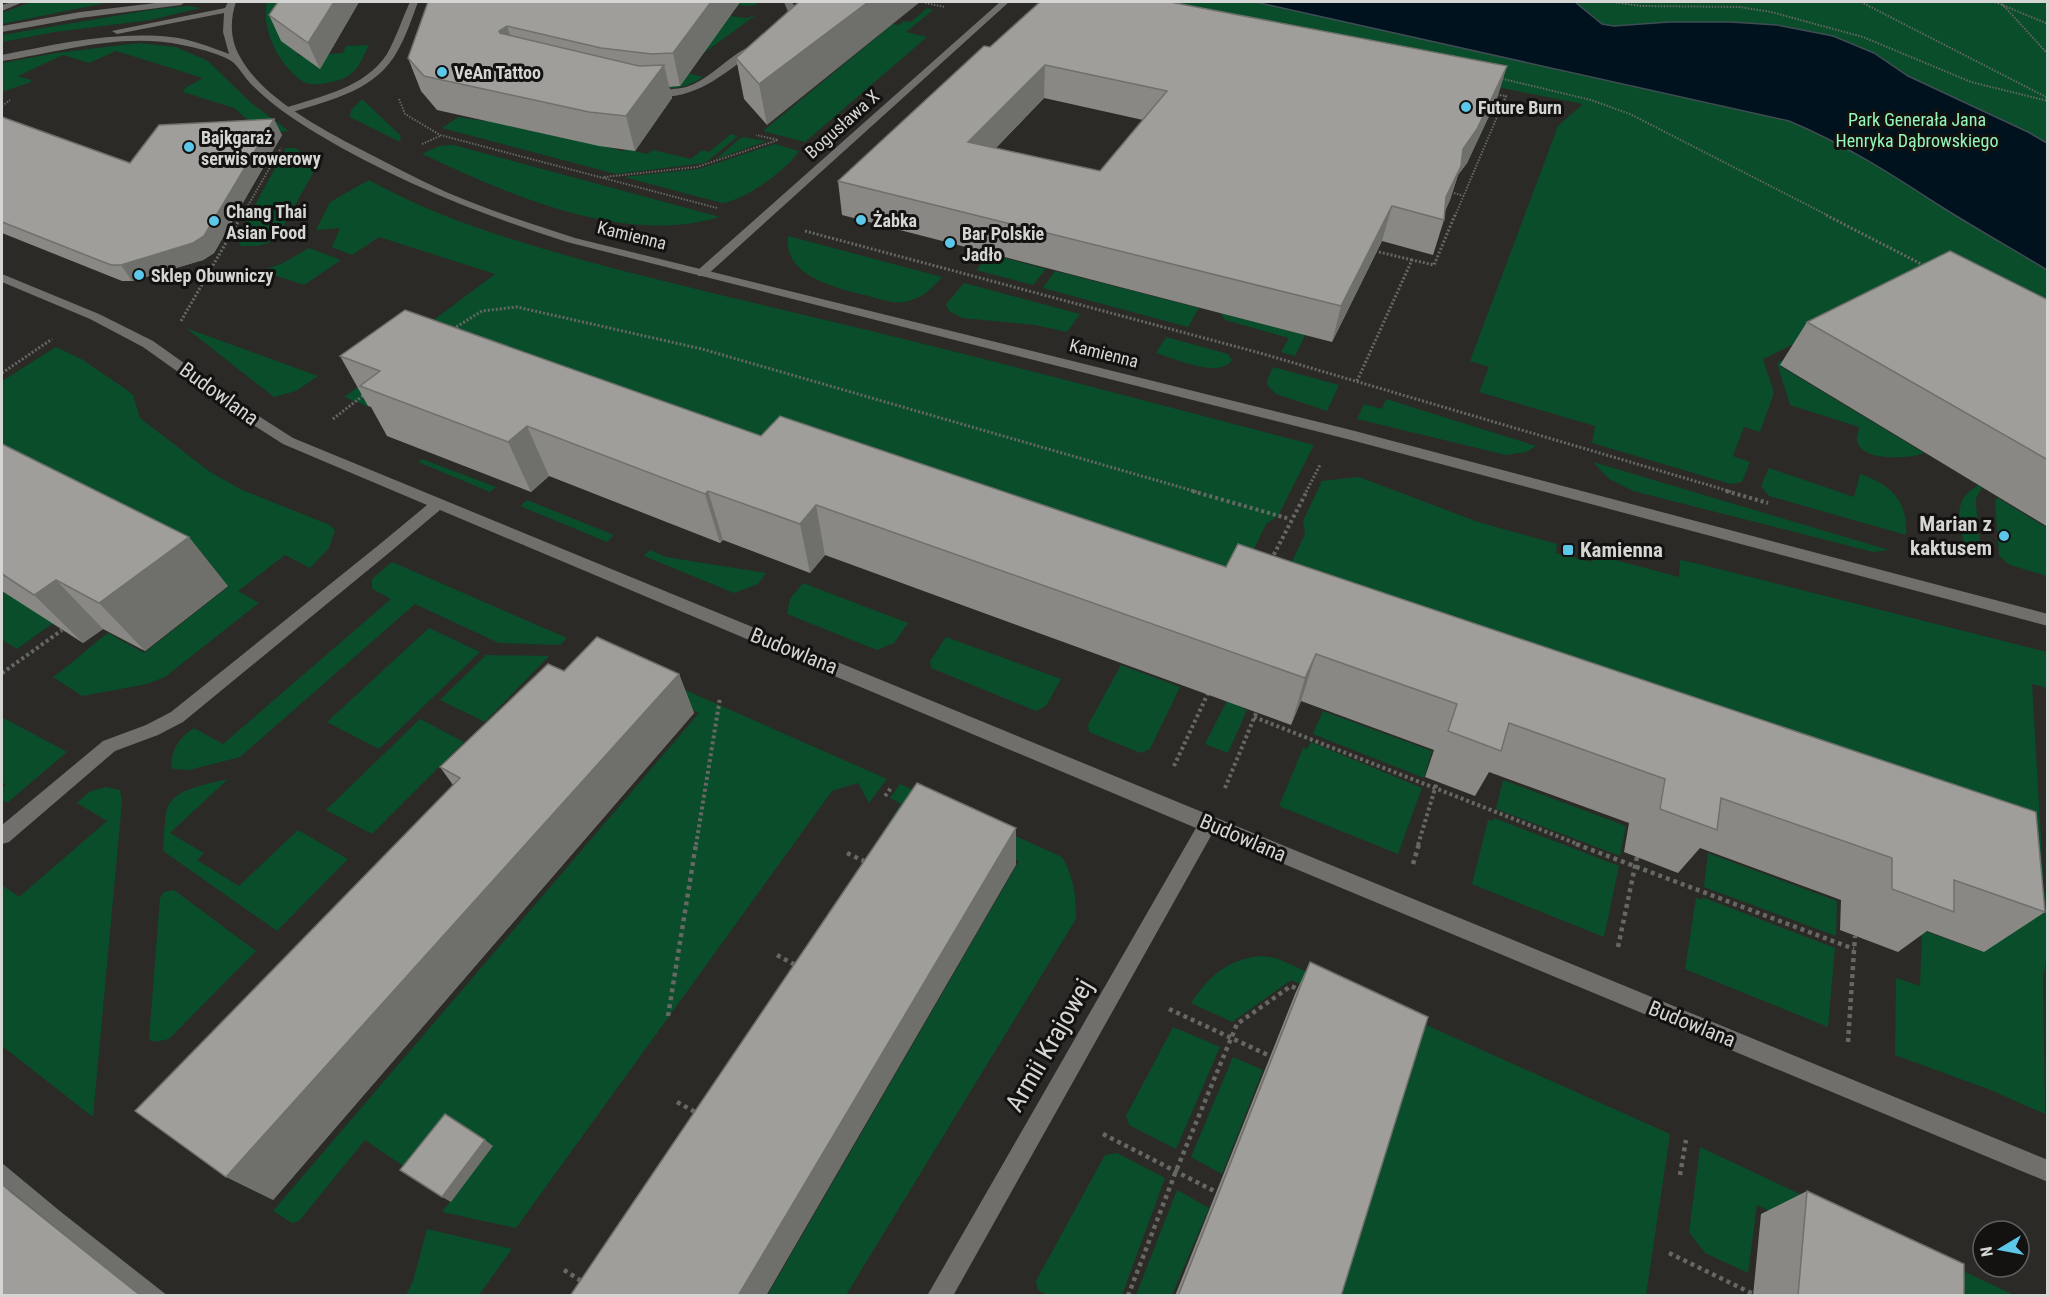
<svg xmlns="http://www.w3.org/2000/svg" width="2049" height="1297" viewBox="0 0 2049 1297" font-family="'Roboto Condensed',sans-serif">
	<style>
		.green { fill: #094d2b }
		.water { fill: #00121d; stroke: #404c54; stroke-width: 1.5 }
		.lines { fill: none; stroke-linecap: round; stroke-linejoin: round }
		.path-far3 { stroke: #676764; stroke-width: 2; stroke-dasharray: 1.5 1.5; stroke-linecap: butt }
		.path-far2 { stroke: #676764; stroke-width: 3; stroke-dasharray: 2 2; stroke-linecap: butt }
		.path-far1 { stroke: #676764; stroke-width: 4; stroke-dasharray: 3 3; stroke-linecap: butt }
		.path { stroke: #676764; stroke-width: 4.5; stroke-dasharray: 4 4; stroke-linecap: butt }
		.service { fill: #706f6b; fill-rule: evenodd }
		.minor { fill: #706f6b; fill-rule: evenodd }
		.tertiary { fill: #706f6b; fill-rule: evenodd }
		.wall { fill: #898884; fill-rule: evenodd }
		.shaded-wall { fill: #6f6f6c }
		.building { fill: #9f9e9a; stroke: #6f6f6c; stroke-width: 1.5; fill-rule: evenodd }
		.poi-dot { fill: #5cc7e8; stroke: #131211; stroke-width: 2 }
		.labels { text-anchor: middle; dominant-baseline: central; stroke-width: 6; stroke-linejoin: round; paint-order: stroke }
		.far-poi-label { font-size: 18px; font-weight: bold; fill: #d5d5d3; stroke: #131211; text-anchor: start }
		.far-park-label { font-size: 18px; fill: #94f6b8; stroke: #131211 }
		.far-street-label { font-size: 18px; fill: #d5d5d3; stroke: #131211 }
		.street-label { font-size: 21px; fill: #d5d5d3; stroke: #131211 }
		.poi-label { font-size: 21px; font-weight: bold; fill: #d5d5d3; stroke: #131211; text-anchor: end }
		.near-street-label { font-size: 26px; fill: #d5d5d3; stroke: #131211 }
	</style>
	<rect width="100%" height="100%" fill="#2b2a27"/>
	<path class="green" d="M31,2H110L2,24V13Z
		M267,2H293L290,21L279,39L305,38L297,56L343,53L346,46L369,45C365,53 361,63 356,69C351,75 343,79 336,81C327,83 313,87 304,82C280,68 260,28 267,2Z
		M725,2H759L753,6L739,5L729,16L747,18L756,15L679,71L703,77C679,93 658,90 632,84Z
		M1105,2H2047V361L1835,324L1763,359L1774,393L1760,432L1744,427L1733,456L1750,462L1742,482L1731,484L1592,443L1595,426L1479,392L1489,367L1470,361L1558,126L1583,104L1466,81Z
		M187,6L201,8L150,20L55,32L2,42V35L156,9Z
		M927,8L933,10L906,32L927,37L805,142L763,131L893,24L899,25L904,21L911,22Z
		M139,43L176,47L208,61L250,102L289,131L226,135L250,122L234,108L183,92L185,88L203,78L116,51L89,63L63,55L18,76L31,80V82L2,92V63L56,53Z
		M362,99L400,135L401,140L398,141L350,117L351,110Z
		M458,117L484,121L489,117L623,151L627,149L647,154L653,150L691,159L702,150L709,152L731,134L738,136L705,163L616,174L442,128Z
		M742,137L767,141L716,159Z
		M775,144L799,151C787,170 744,201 722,203L624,177L699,169Z
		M452,145L457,146L720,217C621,246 511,195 422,154L439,146Z
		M286,148H295L318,164L275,241L258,246H241L237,238Z
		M369,180C437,218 511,240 586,261C664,282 742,300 821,319C986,358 1150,402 1314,445L1278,516L1266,524L1232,595L429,360L367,406L344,397L402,355L392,351L495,274L379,237L352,255L332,247L340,228L316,230L330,202Z
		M788,236L942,277C931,289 922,299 904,302C891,304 877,298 864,295C834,287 783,276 788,236Z
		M309,248L341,260L304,285L262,271L283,263Z
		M990,254L1046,269L1033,285L976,270Z
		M1055,271L1199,308L1188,327L1043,288Z
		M964,283L1080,314L1067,332L1035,325L962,318L949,311L946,304Z
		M1220,313L1305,335L1295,356L1281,352L1289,338L1225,320Z
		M186,328L318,376L296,391L274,397Z
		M1834,334L1836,336L1780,366L1924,453C1910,459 1861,462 1857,441C1856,437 1859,431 1859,427L1790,405L1777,363Z
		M1166,337L1228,354L1232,360C1220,379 1175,359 1156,353Z
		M56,347L83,360L127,390L133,395L140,418L210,472L242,490L330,525L335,530L329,548L310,568L285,555L238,591L259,603L165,677L147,684L82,696L53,677C73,663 88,648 108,633L144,653L229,586L2,470V381Z
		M1273,367L1339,385L1327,411L1276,394L1267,385V381Z
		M1386,399L1536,446L1526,452L1506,455L1357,419L1364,404L1382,409Z
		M422,459L496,487L490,492L418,462Z
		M1593,462L1889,550L1873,552L1633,491L1609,479Z
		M1769,468L1854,497L1860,474C1892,485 1908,501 1906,535L1769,496L1761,486Z
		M1359,477L1478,522L1557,544L1556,553L1591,562L1593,554L1679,577L1680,560L1699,564L2047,652V688L2032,684L2044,890C2049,913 2049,954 2043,976L2045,1114L1993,1091L1895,1055L1896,978L1920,986L1922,930L1983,952L1270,608L1305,534L1303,521L1322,481Z
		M1978,485L1982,488L1976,498V505L1981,549L1969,553C1962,542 1956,516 1961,504C1963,496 1971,490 1978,485Z
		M1998,498L2047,528V576L2010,565L1999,556L1995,500Z
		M527,500L614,535L607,542L520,506Z
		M650,550L666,557L766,573L758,584L734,593L644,556Z
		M392,562L567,638L560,645L499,643L415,604L240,757L189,770L174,769L171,766C173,747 178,739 194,728L223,744L391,599L372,589V579Z
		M2,580L67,613L17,649L2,640Z
		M803,583L908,623L894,643L877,650L787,614L790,599Z
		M429,628L480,652L379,749L327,722Z
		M946,637L1061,679L1046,706L1036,711L931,668L930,661Z
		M486,655L549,656L485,722L440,700Z
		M608,656L887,779L869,803L858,783L832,791L516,1228L442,1212L452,1199L365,1140L299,1221L292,1223L273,1211L699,713L616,675Z
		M1121,665L1180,687L1150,749L1141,753L1089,732L1088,725Z
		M1238,679L1253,685L1243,709L1247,710L1228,753L1205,744Z
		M1323,711L1432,751L1424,778L1313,734Z
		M2,717L67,752L7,803L2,800V788L6,785L2,782Z
		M420,719L464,742L372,834L326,810Z
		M1311,742L1422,788L1398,854L1279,806L1303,748L1307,749Z
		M228,779L170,833L204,853L197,860L239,886L298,830L348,859L277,931L163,851C164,838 164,822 167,809C173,788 210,784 228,779Z
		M1503,780L1626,826L1620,856L1496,809Z
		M900,784L1062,857C1074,877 1076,896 1076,919L846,1295L767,1296L1019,861L922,817L895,858L873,848L901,804L890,798Z
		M106,787L120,790L122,802L93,1117L2,1046V885L19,897L107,821L77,803L89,792Z
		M1494,818L1619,866L1604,937L1472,884L1488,820L1493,821Z
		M1708,853L1837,901L1836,936L1704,887Z
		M174,890L256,951L169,1039L154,1042L149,1039L160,898L164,892Z
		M1702,897L1835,948L1828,1027L1685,969L1696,898L1703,900Z
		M1261,956L1276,958L1670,1134L1646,1295H1330L1413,1036L1291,980L1232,1022L1191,1003C1209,976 1228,959 1261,956Z
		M1173,1027L1220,1047L1176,1149L1129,1125L1126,1116Z
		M1233,1057L1263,1070L1222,1174L1191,1157Z
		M1700,1147L2014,1295H1916V1280L1757,1205L1748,1273L1705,1253L1689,1232Z
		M1117,1153L1165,1178L1122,1295H1047L1038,1290L1036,1281L1105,1155Z
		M1177,1190L1209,1208L1172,1295H1136Z
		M427,1229L512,1249L479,1295H406L413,1281Z"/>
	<path class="water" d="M1255,2H1575L1602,24L1614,26L1669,22H1731L1777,25L1833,36L1874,53L1908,76L2028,132L2047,143V270C2011,248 1973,227 1937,204C1888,172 1844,144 1789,121Z"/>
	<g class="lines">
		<path class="path-far3" d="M1613,2L1641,6L1740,7L1771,12L1863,37L1971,82L2048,101
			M1861,2L2048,98
			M1995,2L2048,24
			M925,3L945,7
			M2002,4L2048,54
			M1499,78L1591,100L1630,114L1829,216
			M399,99L405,114L440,135L717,208
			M2,106L10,100
			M422,144L440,136
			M604,177L697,167L778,140L756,135
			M1454,193L1464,196
			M242,216L281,148
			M1455,216L1506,96L1494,94"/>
		<path class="path-far2" d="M1826,215L1927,267
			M805,231L1260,353L1732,492
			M1375,251L1412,260
			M181,321L242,215
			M453,329L482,311L517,307L702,349L1197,492
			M2,373L52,339
			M1357,381L1412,260L1434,265L1455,215
			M333,419L365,394
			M1306,492L1320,465"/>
		<path class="path-far1" d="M1192,491L1290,519
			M1726,491L1768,503
			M1271,560L1307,491
			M2,673L62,630
			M1254,717L1580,845
			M1174,766L1209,691
			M1225,788L1257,711
			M885,796L891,788
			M696,845L720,698
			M1418,845L1437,782"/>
		<path class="path" d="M1576,844L1854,949
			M847,853L868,863
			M1413,864L1419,844
			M1618,947L1637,857
			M777,955L797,966
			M1169,1009L1270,1056
			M668,1016L696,844
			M1848,1042L1855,936
			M677,1102L697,1113
			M1103,1134L1216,1192
			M1680,1175L1686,1140
			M1669,1253L1753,1294
			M564,1270L583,1282
			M1128,1296L1176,1171L1237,1024L1291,986L1300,990"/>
		<path class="service" d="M12,2H23L2,11V5Z
			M784,2H792L798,12L791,24L784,28L779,25L788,12Z
			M753,45L758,48L756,50C728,71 699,97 662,97C655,97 649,98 644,94C652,88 677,91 689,86C713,77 730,54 753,45Z
			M385,542L390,544L393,548L390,552L183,722L158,735L115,751L9,842L2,844V825L103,741L146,725L171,712L380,544Z"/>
		<path class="minor" d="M410,2H418C412,18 407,34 398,50C377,90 333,99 293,112H285V108C321,96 365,88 387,54C396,38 402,19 410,2Z
			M1000,2H1009L706,276H698V270Z
			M2,274L99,314L153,341L257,415L293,438L2048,1160V1182L1212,834L953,1296H927L1196,828L440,510L390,552H380L377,548L380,544L427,505L283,444L247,421L143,347L90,319L2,282Z"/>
		<path class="tertiary" d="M164,2H185L181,5L80,18L2,32V26L80,12Z
			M228,2H236C230,20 230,38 239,55C260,96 317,126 356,147C386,162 415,178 446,192C488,210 532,224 575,238L1351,430L2048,614V626L1351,440L567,242C479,214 396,181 316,133C293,119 271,104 251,84C245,78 240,69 234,63C225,55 194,47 182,45C123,32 60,52 2,61V55C56,44 115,31 171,37C191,39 210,47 229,54L223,32L224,13L117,34L112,31L225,8Z"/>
	</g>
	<path class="wall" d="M359,2L320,69L281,41L269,15Z
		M428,2H740L680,86L669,87L672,98L635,151L599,146L437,110L421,91L408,58Z
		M799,2L767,125L744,99L736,58Z
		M990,47L1497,99L1467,163L1458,175L1450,200L1444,213V220L1433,255L1382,241L1332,342L842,215L838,181ZM1044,98L1143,120L1100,171L996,148Z
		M2,117L130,163L282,135L214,253L203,260L132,281H122L2,233Z
		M2048,300V527L1780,365L1807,322Z
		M405,310L2045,912L1984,952L1927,931L1898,952L1840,930L1841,900L1700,848L1678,873L1624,852L1629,823L1489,772L1475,796L1425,777L1434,750L1301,701L1291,725L825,555L810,573L723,540L720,543L549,476L531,492L387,436L371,407L368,406L340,356Z
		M2,444L228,586L145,651L103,629L83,643L2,591Z
		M564,671L679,674L694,713L273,1200L453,785L440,767Z
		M1310,962L1341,1296H1175L1295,994Z
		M1807,1191L1964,1296H1753L1761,1214Z"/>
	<path class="shaded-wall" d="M334,2H359L320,69L308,43Z
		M711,2H740L680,86L673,53Z
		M868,2H920L767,125L759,84Z
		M507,26L518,59L499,31Z
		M664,65L672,98L635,151L626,116Z
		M1045,65L1044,98L969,176L968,142Z
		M1507,66L1497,99L1467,163L1458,175L1450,200L1441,220L1446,197L1463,149Z
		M274,119L282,135L214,253L203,260L132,281L121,265Z
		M1392,206L1382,241L1332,342L1341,306Z
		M527,426L549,476L531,492L508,442Z
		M708,491L723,540L720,543L705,494Z
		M816,505L825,555L810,573L800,524Z
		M189,537L228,586L145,651L99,603Z
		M56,580L103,629L83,643L34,595Z
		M1316,654L1301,701L1291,725L1305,678Z
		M679,674L694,713L273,1200L226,1177Z
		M1016,828V865L766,1296H738Z
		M485,1140L493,1146L451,1202L442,1197Z
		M2,1163L61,1212L168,1296H141L2,1184Z"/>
	<path class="building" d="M278,2H334L308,43L269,15Z
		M428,2H711L673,53L652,54L601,48L507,26L499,31L500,33L639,66L664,65L626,116L589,112L424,76L408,58Z
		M799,2H868L759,84L736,58Z
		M1040,2H1170L1507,66L1477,129L1463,149L1461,166L1446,197L1444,220L1392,206L1341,306L838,181L984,46L990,47ZM1045,65L1167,91L1100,171L968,142Z
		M2,117L130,163L159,125L274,119L204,236L193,243L121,265H111L2,222Z
		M1950,251L2048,300V460L1807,322Z
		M405,310L761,436L780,416L1226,567L1238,544L2036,812L2045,912L1954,880V912L1892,889V858L1721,798L1717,830L1660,809L1665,779L1509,723L1501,751L1448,731L1457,704L1316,654L1305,678L816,505L800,524L708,491L705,494L527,426L508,442L360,386L380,371L340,356Z
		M2,444L189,537L99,603L56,580L34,595L2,574Z
		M597,637L679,674L226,1177L135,1111L460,778L440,767L548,664L564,671Z
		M917,783L1016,828L738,1296H570Z
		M1310,962L1428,1017L1341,1296H1178Z
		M445,1114L485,1140L442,1197L400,1170Z
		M2,1184L12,1193L141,1296H2Z
		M1807,1191L1964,1264V1296H1798Z"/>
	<g class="poi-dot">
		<circle cx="442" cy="72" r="6"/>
		<circle cx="1466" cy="107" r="6"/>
		<circle cx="189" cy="147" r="6"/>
		<circle cx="861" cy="220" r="6"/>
		<circle cx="214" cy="221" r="6"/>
		<circle cx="950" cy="243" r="6"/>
		<circle cx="139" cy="275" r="6"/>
		<circle cx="2004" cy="536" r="6"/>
		<rect x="1562" y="544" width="12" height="12" rx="3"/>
	</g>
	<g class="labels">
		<g class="far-poi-label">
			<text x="454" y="72">VeAn Tattoo</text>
			<text x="1478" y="107">Future Burn</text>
			<text x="201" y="137">Bajkgaraż<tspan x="201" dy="21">serwis rowerowy</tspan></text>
			<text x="226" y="211">Chang Thai<tspan x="226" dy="21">Asian Food</tspan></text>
			<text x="873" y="220">Żabka</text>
			<text x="962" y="233">Bar Polskie<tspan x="962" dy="21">Jadło</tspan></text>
			<text x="151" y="275">Sklep Obuwniczy</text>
		</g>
		<g class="far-park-label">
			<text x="1917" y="119">Park Generała Jana<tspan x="1917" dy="21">Henryka Dąbrowskiego</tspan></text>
		</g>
		<g class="far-street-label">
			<text transform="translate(842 124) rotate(-42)">Bogusława X</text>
			<text transform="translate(632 235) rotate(14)">Kamienna</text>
			<text transform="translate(1104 353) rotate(14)">Kamienna</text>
		</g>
		<g class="street-label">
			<text transform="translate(219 394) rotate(36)">Budowlana</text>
			<text transform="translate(794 651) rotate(22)">Budowlana</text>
			<text transform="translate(1243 838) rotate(23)">Budowlana</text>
			<text transform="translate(1692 1024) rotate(22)">Budowlana</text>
		</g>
		<g class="poi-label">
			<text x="1992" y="524">Marian z<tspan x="1992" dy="24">kaktusem</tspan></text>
			<text x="1580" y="550" text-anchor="start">Kamienna</text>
		</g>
		<g class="near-street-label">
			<text transform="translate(1049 1045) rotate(-60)">Armii Krajowej</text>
		</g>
	</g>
	<rect width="2049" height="1297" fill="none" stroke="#d5d5d3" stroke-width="6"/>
	<g transform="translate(2001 1249) rotate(260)"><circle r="28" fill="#131211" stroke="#61605f" stroke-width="1.5"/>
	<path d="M0-4.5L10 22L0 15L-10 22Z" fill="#5cc7e8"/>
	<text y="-9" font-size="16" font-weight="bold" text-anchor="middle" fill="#d5d5d3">N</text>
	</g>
</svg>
